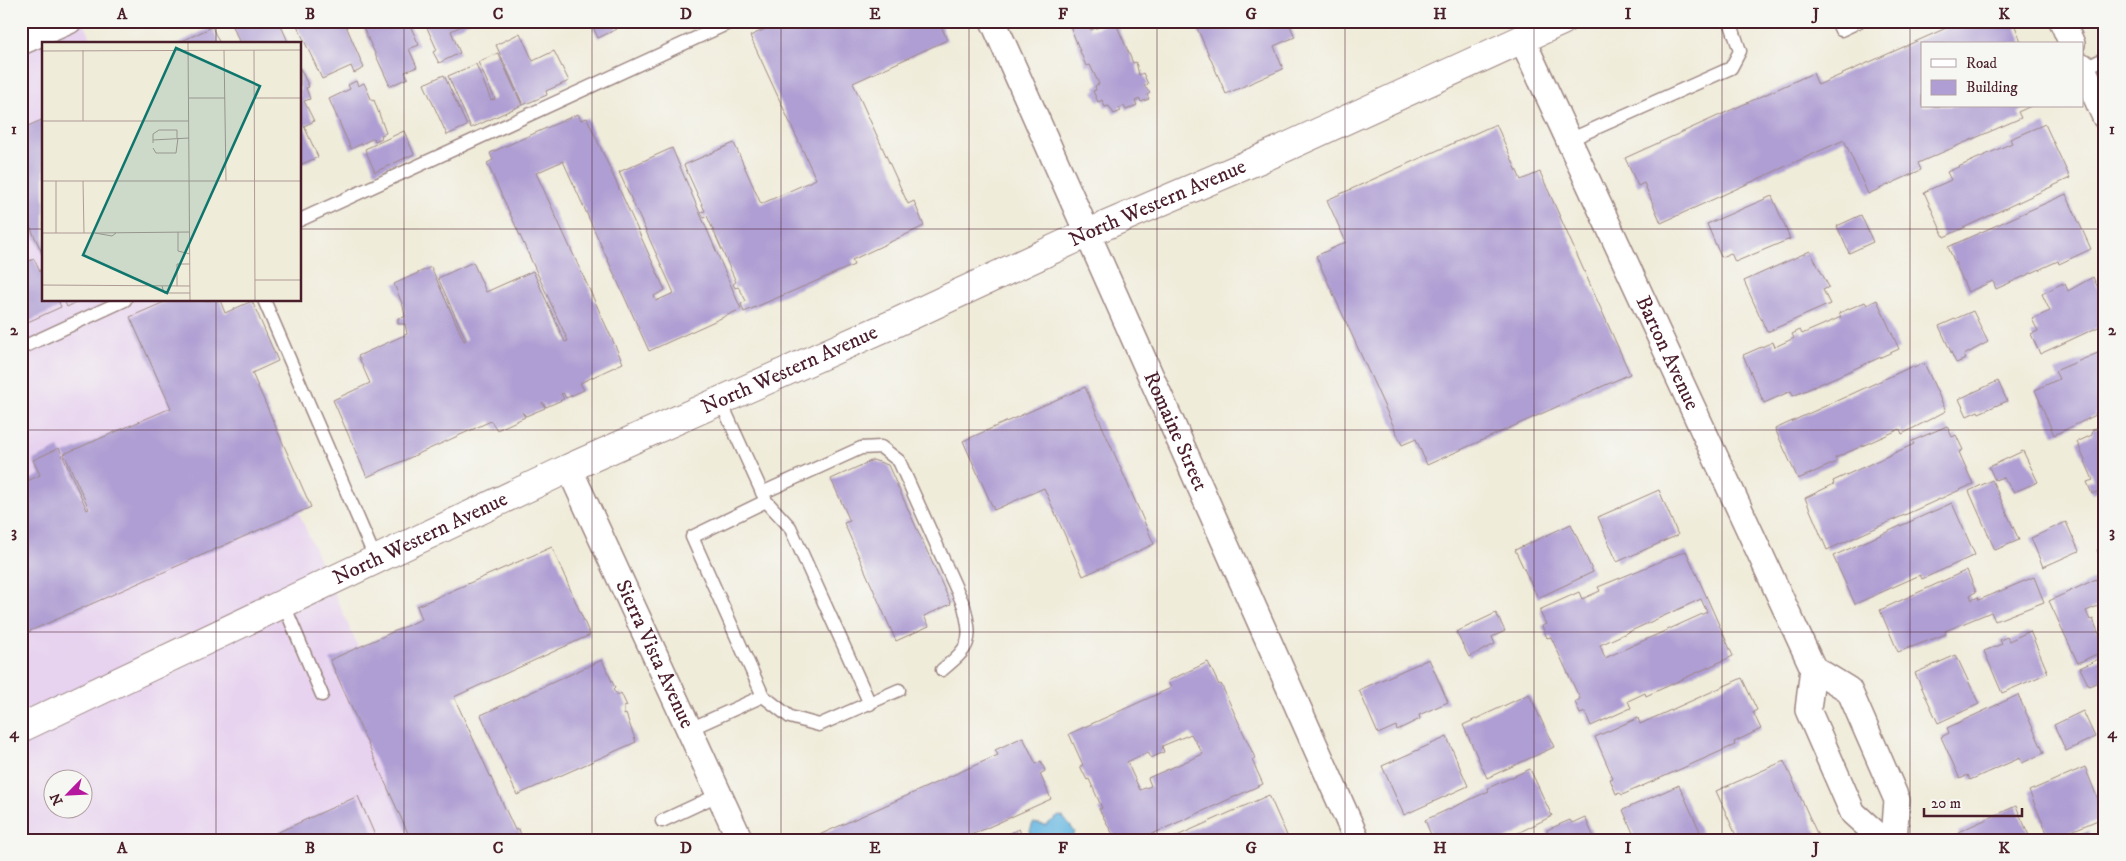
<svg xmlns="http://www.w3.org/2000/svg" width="2126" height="861" viewBox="0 0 2126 861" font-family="'IM FELL DW Pica',serif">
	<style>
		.built { fill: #e7d2ef; fill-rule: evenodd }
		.water { fill: #66b7e1; stroke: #586b86 }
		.building { fill: #af9ed3; fill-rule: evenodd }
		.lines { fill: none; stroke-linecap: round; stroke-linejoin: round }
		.service-casing { stroke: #9d8682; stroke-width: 15 }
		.minor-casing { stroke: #9d8682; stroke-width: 28 }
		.primary-casing { stroke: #9d8682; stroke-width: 30 }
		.service { stroke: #fff; stroke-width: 12 }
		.minor { stroke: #fff; stroke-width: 25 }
		.primary { stroke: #fff; stroke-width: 28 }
		.grid { fill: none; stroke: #4a1f2b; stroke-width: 1; stroke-opacity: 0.55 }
		.labels { text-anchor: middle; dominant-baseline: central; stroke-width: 4; stroke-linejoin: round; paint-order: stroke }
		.street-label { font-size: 21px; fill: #4a1f2b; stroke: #f6f6f2 }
		.inset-road { fill: none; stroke: #ae9a94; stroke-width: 1 }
		.view { fill: #0f766e; fill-opacity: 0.15; stroke: #0f766e; stroke-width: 2.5 }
		.inset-edge { fill: none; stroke: #4a1f2b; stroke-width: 2.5 }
		.neatline { fill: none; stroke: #4a1f2b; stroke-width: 2 }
		.grid-label { font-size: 16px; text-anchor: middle; font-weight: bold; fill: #4a1f2b }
	</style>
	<rect width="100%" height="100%" fill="#f6f6f2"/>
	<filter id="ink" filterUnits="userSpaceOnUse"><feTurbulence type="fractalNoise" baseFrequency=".02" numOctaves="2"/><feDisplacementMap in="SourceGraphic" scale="10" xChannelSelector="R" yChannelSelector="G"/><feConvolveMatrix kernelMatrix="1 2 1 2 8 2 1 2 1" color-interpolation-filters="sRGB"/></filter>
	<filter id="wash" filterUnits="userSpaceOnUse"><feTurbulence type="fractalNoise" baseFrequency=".0096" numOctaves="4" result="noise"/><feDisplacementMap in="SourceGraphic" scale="20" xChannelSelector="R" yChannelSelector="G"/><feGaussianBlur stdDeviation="1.12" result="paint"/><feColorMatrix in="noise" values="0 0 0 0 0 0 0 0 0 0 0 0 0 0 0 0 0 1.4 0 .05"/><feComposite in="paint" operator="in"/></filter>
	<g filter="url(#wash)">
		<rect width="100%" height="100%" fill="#f0ecda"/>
		<path class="built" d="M21,21H83L93,44H44V300H205L443,840H21ZM52,778H82V808H52Z"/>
		<path class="water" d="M1059,816L1063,817L1075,832L1072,838L1033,840L1030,831L1033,823L1046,825Z"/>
		<g id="blocks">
			<path class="building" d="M244,21H279L289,44H240L233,26Z
				M295,21H344L364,68L354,73L351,66L322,79Z
				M360,21H408L419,45L409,49L417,67L405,72L408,78L390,86Z
				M424,21H472L451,31L460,53L439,63L433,52L437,50Z
				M590,21H613L617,29L598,38Z
				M783,21H939L947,40L853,83L908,204L914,201L924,226L852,260L854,265L744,312L741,304L746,301L741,291L738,287L735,288L733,284L736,282L707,216L704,218L701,212L705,211L684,165L734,143L761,204L816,179L750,36Z
				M1068,21H1087L1091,30L1115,21L1133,63L1136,62L1139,75L1143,73L1148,84L1144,86L1150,93L1147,95L1149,99L1141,102L1140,99L1135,101L1137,105L1126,110L1124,106L1119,108L1121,111L1114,114L1109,106L1105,107L1102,100L1098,102L1093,91L1096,90L1095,86L1099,84L1090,65L1086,66Z
				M1194,21H1288L1295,37L1274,46L1283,69L1226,94Z
				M1962,21H2013L2022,44H1922V106H2031L2018,112L2021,118L1918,163L1921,170L1868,194L1844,140L1661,223L1644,183L1638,186L1625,158L1813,73L1818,85Z
				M212,27L220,44H176Z
				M520,33L533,61L554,51L569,81L546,91L547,95L523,105L496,45Z
				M498,53L522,105L471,128L448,76L476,64L491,100L495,99L478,62Z
				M300,68L309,87L306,88L310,99L304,101L314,121L304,126L318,157L300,165Z
				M444,75L467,126L447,135L424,84Z
				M356,81L358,86L364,83L372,101L374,100L386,133L381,135L382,138L375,141L374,138L351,149L329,99L350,89L348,85Z
				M578,114L581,120L587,118L665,290L654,296L656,301L674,293L619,172L672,148L741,309L649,351L563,161L536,173L623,363L580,383L584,390L566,398L563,393L561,394L564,399L546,407L542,402L545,408L526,416L522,412L525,417L497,430L491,421L367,477L333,400L370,383L358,356L407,334L405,324H398V318L405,317L403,306L394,284L431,267L464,341L466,340L438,278L473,262L486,292L533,271L565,342L568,341L487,163L493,160L490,153Z
				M44,119V257L21,207V129Z
				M1496,124L1521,180L1540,172L1630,374L1427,465L1416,439L1402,445L1316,256L1346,242L1327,200Z
				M2045,124L2070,178L1944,237L1924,192L1951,180L1947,172L2012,143L2010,139Z
				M404,131L414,154L375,172L365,149Z
				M2066,194L2091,249L2059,264L2058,261L1996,289L1993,281L1968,292L1948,247Z
				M1772,196L1790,239L1735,262L1731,253L1721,257L1707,224Z
				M1861,215L1873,242L1849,253L1837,226Z
				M21,243L29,261L34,259L40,272L44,270V300H58L61,307L21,325L23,318L21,314Z
				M1810,251L1829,287L1823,290L1830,304L1767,332L1744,281Z
				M2093,277L2105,303V324L2040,354L2031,334L2038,331L2032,319L2050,311L2042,294L2061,284H2065L2068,291Z
				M64,300H81L67,307Z
				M169,300H220L225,313L252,301L278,361L252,373L311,507L21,635V484L40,475L33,460L59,448L87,510L89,509L64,454L171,408L130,317Z
				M1877,300L1899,349L1793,396L1791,391L1764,403L1743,355L1773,342L1775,347L1794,338L1792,334L1800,330L1802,334L1841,317L1839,313L1865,302L1867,305Z
				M1973,311L1988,342L1964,355L1966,359L1956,363L1939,326Z
				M2105,350V408L2095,413L2096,415L2054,435L2035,390L2059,379L2055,371Z
				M1924,363L1946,411L1902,434L1900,429L1835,458L1837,462L1798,479L1775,429L1913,366L1914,368Z
				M1998,381L2007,401L1979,413L1978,411L1967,416L1959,399Z
				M1085,387L1154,544L1083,576L1044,488L994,510L963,441Z
				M1947,426L1952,437L1956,435L1963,450L1959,452L1973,484L1827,550L1805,498L1834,484L1833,481L1914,444L1912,441Z
				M2099,427L2105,430V488L2092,494L2087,482L2093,480L2077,442L2092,435L2093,429Z
				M2023,451L2038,482L2014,492L2003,477L1995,480L1989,467Z
				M873,460L888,465L951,604L924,616L929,626L896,641L844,523L850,521L831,479Z
				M1992,480L2019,540L1995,550L1969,491Z
				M1659,490L1678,535L1617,562L1598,517Z
				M1952,503L1975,555L1922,579L1920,575L1855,604L1833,556Z
				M2066,522L2079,551L2043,567L2031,538Z
				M1571,524L1593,572L1538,598L1515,550Z
				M552,547L590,635L454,697L515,830L519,829L521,835L510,840H411L330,660L422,619L417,606Z
				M2105,547V566L2097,550Z
				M1686,551L1733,656L1646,696L1645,693L1628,701L1631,708L1591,726L1585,712L1580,714L1575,702L1580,699L1551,637L1547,638L1542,626L1546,624L1539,610L1579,592L1582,599L1600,591L1598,587ZM1701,599L1707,612L1605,658L1600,645Z
				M1967,570L1976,592L1970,595L1972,600L1978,597L1979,600L2034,577L2044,602L1995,621L1991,612L1945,631L1946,634L1898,652L1880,610Z
				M2096,579L2105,603L2086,611L2090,620L2093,619L2105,650L2078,663L2049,601Z
				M1496,613L1505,631L1492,637L1495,644L1469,657L1456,632Z
				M2030,631L2048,673L2002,693L1984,651L2002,644L2000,640L2007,637L2009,641Z
				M1956,655L1979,704L1938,723L1915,673Z
				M2105,656V679L2089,686L2080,668Z
				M1429,659L1448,702L1419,715L1420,719L1397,730L1396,726L1378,734L1359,690Z
				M602,660L615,688L613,690L618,695L621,693L627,706L624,707V715L626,714L636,742L517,795L481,715Z
				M1208,662L1219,685L1221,684L1255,758L1252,760L1263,784L1139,840H1116L1099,809L1102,808L1089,779L1087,780L1080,766L1083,765L1069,734L1171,688L1168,681ZM1191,734L1203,754L1148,778L1151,786L1140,790L1127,762L1148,752L1151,758L1164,752L1162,746Z
				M1742,678L1757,710L1753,712L1761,729L1734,742L1735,745L1622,795L1620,793L1616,794L1610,779L1613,778L1595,737L1638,718L1640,724Z
				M1529,694L1554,747L1487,778L1463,725Z
				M2018,695L2044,753L2022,763L2020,758L1970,780L1968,775L1960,779L1941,737L1949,733L1947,728Z
				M2083,711L2095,737L2066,751L2054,725Z
				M1023,737L1036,764L1041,761L1045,771L1040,774L1051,799L960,840H808L998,755L995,750Z
				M1447,737L1468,786L1404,815L1382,766Z
				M1784,761L1820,840H1738L1716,791Z
				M2085,767L2105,817L2050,840L2029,791Z
				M1530,769L1552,816L1504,840H1433L1425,820L1489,791L1488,788Z
				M1679,785L1704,840H1636L1623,810Z
				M1269,795L1289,840H1168Z
				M358,796L377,840H261Z
				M2016,806L2031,840H1962L1958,832Z
				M1585,817L1595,840H1542L1548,837L1547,830L1570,820L1572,823Z
				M1019,829L1024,840H995Z
				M2088,831L2092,840H2068Z"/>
		</g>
	</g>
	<g filter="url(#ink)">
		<use href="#blocks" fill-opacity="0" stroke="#9d8682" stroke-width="1"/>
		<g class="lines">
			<defs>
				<path id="service" d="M1837,21L1841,30L1860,21
					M2084,69L2105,58
					M1569,140L1731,68L1740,51L1730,21
					M300,220L733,21
					M264,300L376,560
					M21,348L125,300
					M720,400L766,501L790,527L870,704
					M762,493L861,448L881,447L899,461L964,606C973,642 970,647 942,670
					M766,501L692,537L763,696L790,717L819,725L899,690
					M284,605L322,695
					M690,729L763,696
					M662,821L720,794"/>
				<g id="minor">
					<path id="s1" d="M993,21L1357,840"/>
					<path d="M2062,21L2072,44"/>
					<path id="s2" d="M1522,39L1813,668L1808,710L1853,813L1883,840"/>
					<path d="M21,42L69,21"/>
					<path d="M2082,66L2105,117"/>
					<path id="s3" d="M569,468L740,840"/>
					<path d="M1813,668L1849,690L1897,800L1894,840"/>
				</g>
				<g id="primary">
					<path id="s4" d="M21,728L569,468L895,323L1088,233L1258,160L1562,21"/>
				</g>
			</defs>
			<use href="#service" class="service-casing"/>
			<use href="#minor" class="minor-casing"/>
			<use href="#primary" class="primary-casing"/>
			<use href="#service" class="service"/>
			<use href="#minor" class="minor"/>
			<use href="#primary" class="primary"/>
		</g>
	</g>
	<path class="grid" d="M216,21V44M404,21V840M592,21V840M781,21V840M969,21V840M1157,21V840M1345,21V840M1534,21V840M1722,21V840M1910,21V840M21,229H44M300,229H2105M216,300V840M21,430H2105M21,632H2105"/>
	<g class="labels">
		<g class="street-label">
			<text stroke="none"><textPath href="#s4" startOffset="1252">North Western Avenue</textPath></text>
			<text stroke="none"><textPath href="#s2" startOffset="346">Barton Avenue</textPath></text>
			<text stroke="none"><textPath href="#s4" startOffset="848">North Western Avenue</textPath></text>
			<text stroke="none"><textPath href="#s1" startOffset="449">Romaine Street</textPath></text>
			<text stroke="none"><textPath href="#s4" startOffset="442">North Western Avenue</textPath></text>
			<text stroke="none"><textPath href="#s3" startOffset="205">Sierra Vista Avenue</textPath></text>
		</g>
	</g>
	<g transform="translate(42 42)">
		<rect width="259" height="259" fill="#f0ecda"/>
		<path class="inset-road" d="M146,0L148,258M41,8V79M182,8L184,139M212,8L213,258M0,9L259,8M147,56H183M212,56H259M0,79H147M111,98L147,96M111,101V92L117,88H135V96M111,106L114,111H134L136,96M0,139H259M14,139V191M41,139L42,191M136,190V209L148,212M0,191H53M74,191L70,194L53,191L148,190M213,238H259M0,243L148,244M120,244L122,251H148M135,244V222H148"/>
		<path class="view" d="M134,6L218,44L125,251L41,213Z"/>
		<rect width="259" height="259" class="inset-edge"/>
	</g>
	<rect width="2126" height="861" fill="none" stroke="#f6f6f2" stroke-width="55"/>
	<rect x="1921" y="42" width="162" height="65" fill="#f6f6f2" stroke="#b1a0a2"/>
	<rect x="1931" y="59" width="25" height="8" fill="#ffffff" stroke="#b1a0a2"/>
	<text x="1966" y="68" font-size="15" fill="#4a1f2b">Road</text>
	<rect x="1931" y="80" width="25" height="15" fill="#af9ed3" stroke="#b1a0a2"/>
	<text x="1966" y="92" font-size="15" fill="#4a1f2b">Building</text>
	<g transform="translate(68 794) rotate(246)"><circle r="24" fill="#f6f6f2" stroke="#b1a0a2"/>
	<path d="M0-4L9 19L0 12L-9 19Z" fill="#b5179e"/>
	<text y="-8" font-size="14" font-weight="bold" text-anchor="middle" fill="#4a1f2b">N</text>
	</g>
	<path d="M1924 808v8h98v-8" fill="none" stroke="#4a1f2b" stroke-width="2.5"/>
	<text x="1931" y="808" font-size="15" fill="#4a1f2b" stroke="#f6f6f2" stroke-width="4" paint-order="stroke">20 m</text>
	<rect x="28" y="28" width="2070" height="806" class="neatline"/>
	<g class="grid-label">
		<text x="122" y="19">A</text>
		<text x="310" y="19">B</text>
		<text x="498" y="19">C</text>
		<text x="686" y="19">D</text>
		<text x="875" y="19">E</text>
		<text x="1063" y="19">F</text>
		<text x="1251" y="19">G</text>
		<text x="1440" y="19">H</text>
		<text x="1628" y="19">I</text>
		<text x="1816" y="19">J</text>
		<text x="2004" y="19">K</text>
		<text x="14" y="134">1</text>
		<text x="2112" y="134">1</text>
		<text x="14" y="335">2</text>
		<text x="2112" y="335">2</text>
		<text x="14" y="537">3</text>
		<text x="2112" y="537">3</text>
		<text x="14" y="738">4</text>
		<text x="2112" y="738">4</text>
		<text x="122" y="853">A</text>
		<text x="310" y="853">B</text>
		<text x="498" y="853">C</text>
		<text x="686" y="853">D</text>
		<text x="875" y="853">E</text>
		<text x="1063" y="853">F</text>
		<text x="1251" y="853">G</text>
		<text x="1440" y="853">H</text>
		<text x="1628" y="853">I</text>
		<text x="1816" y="853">J</text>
		<text x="2004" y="853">K</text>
	</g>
</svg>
